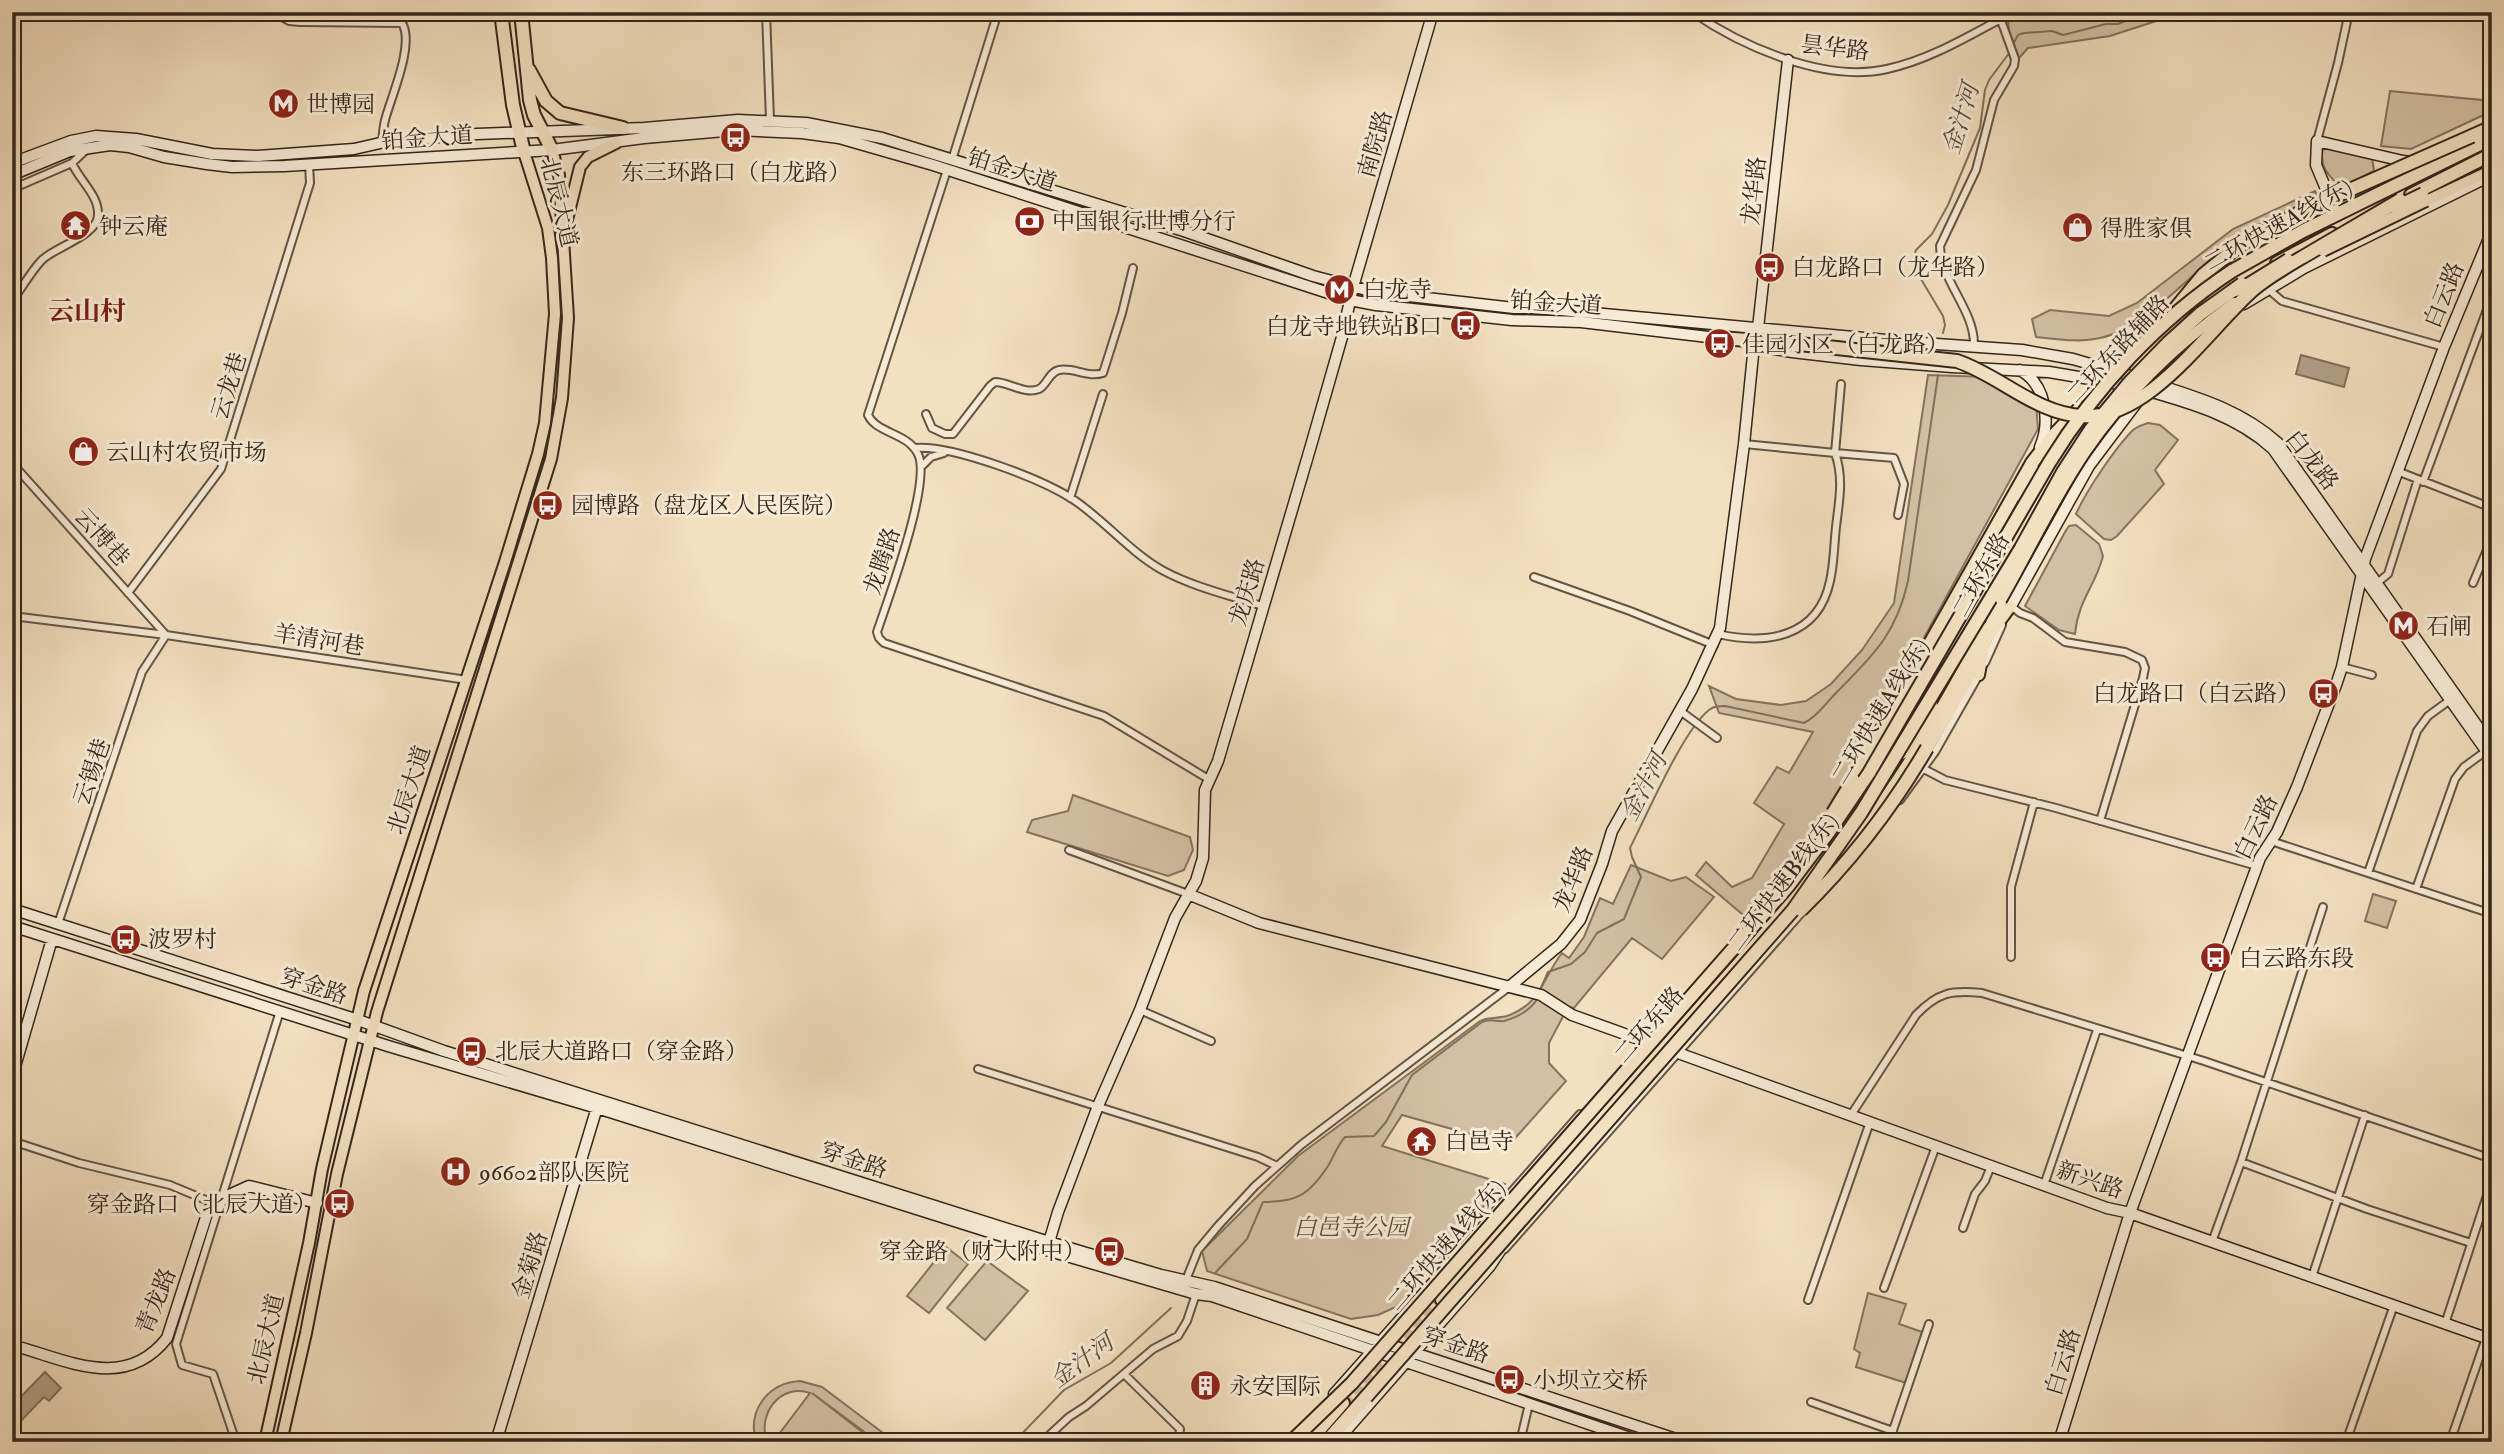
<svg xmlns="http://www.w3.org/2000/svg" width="2504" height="1454" viewBox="0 0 2504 1454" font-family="'IM FELL Double Pica','Noto Serif SC',serif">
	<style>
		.green { fill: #d3c0a4; stroke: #84735f; stroke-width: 2 }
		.water { fill: #b2a188; stroke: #80705c; stroke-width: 2 }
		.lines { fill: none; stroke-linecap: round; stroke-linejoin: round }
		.stream { stroke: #80705c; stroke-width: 2 }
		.primary-tunnel { stroke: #cdbb9f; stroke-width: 10; stroke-dasharray: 10 5; stroke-linecap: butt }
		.street-casing { stroke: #645444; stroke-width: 10 }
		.secondary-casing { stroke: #34261a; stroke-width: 13 }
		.primary-casing { stroke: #34261a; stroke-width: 14 }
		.highway-casing { stroke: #34261a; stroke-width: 16 }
		.street { stroke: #f7ebd6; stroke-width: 6 }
		.secondary { stroke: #f7ebd6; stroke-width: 10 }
		.primary { stroke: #f3e0c0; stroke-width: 10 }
		.highway { stroke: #f3e0c0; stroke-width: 12 }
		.primary-bridge-casing { stroke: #34261a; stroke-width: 14; stroke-linecap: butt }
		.highway-bridge-casing { stroke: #34261a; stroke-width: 16; stroke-linecap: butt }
		.primary-bridge { stroke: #f3e0c0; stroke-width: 10 }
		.highway-bridge { stroke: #f3e0c0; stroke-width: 12 }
		.labels { text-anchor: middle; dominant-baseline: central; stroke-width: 6; stroke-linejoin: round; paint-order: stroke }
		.street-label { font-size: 23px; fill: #34261a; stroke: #f7ebd6 }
		.poi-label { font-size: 23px; fill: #34261a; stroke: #f7ebd6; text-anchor: start }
		.park-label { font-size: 23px; font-style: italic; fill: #5c4c3c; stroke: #f7ebd6 }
		.water-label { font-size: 24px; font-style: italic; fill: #5a4b3b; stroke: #f7ebd6 }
		.quarter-label { font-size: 26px; font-weight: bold; fill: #7a1f14; stroke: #f7ebd6 }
	</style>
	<rect width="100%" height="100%" fill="#f3e0c0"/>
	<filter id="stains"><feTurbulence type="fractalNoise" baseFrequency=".00286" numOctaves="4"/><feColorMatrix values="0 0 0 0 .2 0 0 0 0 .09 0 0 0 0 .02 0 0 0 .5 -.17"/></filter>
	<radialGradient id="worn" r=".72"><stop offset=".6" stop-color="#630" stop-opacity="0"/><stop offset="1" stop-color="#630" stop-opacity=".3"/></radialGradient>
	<path class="green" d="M2025,12H2184L2110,36L2028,48L2019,58L2009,31L2008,20Z
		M2390,91L2492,101V111L2411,149L2381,146Z
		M2323,146L2372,157L2374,171L2341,188C2327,173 2319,168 2323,146Z
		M2315,191L2318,197C2290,211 2257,222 2232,241C2195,270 2146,328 2100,338C2079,343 2057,339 2036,337L2032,319L2050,310L2109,316L2137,303L2233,229Z
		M1928,375L1988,377L2036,403L2038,429L1825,819L1748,919L1696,875L1706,862L1732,887L1752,878L1784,824L1754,803L1777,767L1789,773L1813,732L1719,713L1709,686L1736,699L1781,705L1806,701L1831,684L1862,650L1894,603Z
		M2148,423L2160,425L2178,440L2155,470L2164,484L2117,536L2111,540L2104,539L2076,514C2086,491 2116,447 2133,430C2138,426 2143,425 2148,423Z
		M2076,525L2099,544L2103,556C2096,585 2078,600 2075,634L2059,630L2025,606L2065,532L2069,526Z
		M1073,795L1190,837L1193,850L1184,870L1168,876L1027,832L1032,820L1068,811Z
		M1631,865L1671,881L1686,877L1714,897L1662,959L1632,938L1574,1008L1568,1007L1549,1043V1063L1566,1081L1509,1145L1402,1115L1382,1146L1505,1184L1457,1234L1437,1263L1396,1307L1378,1315L1351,1319L1207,1271L1202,1251L1298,1156L1480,1021C1489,1016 1498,1019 1507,1016C1541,1004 1542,979 1562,953L1569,958L1584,937L1600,898L1613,904Z
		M2373,894L2396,901L2387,928L2365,921Z
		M946,1247L968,1264L929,1313L907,1296Z
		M987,1261L1028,1291L985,1340L947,1308Z
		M1868,1293L1906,1304L1899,1324L1922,1332L1906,1383L1856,1367L1860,1353L1854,1349Z
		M800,1381L822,1387L895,1442H878L812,1393L875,1442H773L810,1393C780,1383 757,1414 767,1442H756C747,1410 768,1383 800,1381Z"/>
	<path class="water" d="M2301,355L2349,368L2344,387L2296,374Z
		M45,1372L61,1388L49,1401L44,1397L12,1430V1406Z"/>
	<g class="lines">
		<path class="stream" d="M2013,44L2018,35L2024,33L2052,31L2063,35L2106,24H2118L2147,12
			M1943,333L1945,325L1943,316L1918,274L1914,256L1916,250L1932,234L1948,205L1980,128L1985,90L1989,80L2010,52
			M1540,990L1548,972L1571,964L1585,952L1597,933L1624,919L1641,877L1632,857L1630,848C1647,815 1683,730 1709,710C1714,706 1719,706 1725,706L1804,723C1817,717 1826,703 1836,693C1873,655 1896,635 1908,581L1938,375
			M1216,1272L1247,1239L1263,1202C1297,1202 1309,1195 1328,1166C1334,1156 1337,1146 1345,1137L1374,1136L1386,1122L1412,1075L1482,1022C1490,1018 1496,1022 1504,1021C1516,1018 1531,1010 1537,999
			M1014,1442L1064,1390L1111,1363L1171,1308"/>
		<path class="primary-tunnel" d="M1347,1407L1441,1300"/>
		<defs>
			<path id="street" d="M273,12L289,21L300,22L402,23C415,44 391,97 385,120C383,128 383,135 382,143
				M766,12L770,120
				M1692,12C1743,47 1825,83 1887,69C1933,59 1973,33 2014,12
				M2317,141L2338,63L2349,12
				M952,160L998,12
				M947,170L868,415C877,434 907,432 918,454C932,482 888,599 877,632L879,638L884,643L1104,716L1210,780
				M12,189L72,163L87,149
				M2268,289L2282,301L2444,347
				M12,301C22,288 30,273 41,261C52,248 98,236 98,215C99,195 79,180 72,163
				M1974,346C1975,310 1941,282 1940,246L1976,170L1994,100L2014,66L2015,59L1998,12
				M1841,384L1835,453L1894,458L1904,484L1898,515
				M926,414L932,428L945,434H953L990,386L995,382C1009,382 1025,395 1039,389C1047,385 1049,372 1059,370C1074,367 1087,378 1103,373L1122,313L1133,268
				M914,448C951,444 1042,479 1074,500C1105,521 1129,551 1162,570C1193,587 1229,595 1262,606
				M12,463L166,635
				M922,466L931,457L944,453
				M2397,471L2492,508
				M2423,482L2492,296
				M1070,498L1103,394
				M1534,577L1630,611L1714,645
				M2377,583L2388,574L2418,479
				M2473,583L2492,538
				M128,593L221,469L310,183L309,164
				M2011,606L2020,613L2033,618L2065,642L2125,652L2142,660L2145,668L2143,678L2100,821
				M12,616L166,635L467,680
				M1718,634C1766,645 1818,638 1830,581C1834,564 1834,545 1836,527C1839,501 1844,478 1835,453L1744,444
				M1985,663L2002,625
				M2342,667L2372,675
				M1679,710L1717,738
				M1924,769L1945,780L2056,808L2257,866
				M1900,800L1935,752L1980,673
				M2271,841L2492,914
				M1069,850L1188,894
				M2368,873L2417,731L2428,716L2450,700
				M2416,889L2455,779L2464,767L2486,751
				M58,924L142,672L166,635
				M2011,957V887L2034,802
				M1140,1010L1211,1041
				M978,1069L1258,1157L1277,1166
				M1851,1115L1916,1015C1938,992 1952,990 1982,993L2204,1061L2492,1159
				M12,1141L79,1163L170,1185L218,1205
				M2241,1162L2367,1209L2471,1243
				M2044,1185L2097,1030
				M1963,1228L1975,1194L1985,1181L1991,1166
				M1476,1232L1580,1114
				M2212,1242L2241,1162L2323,907
				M1505,1249L1803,911
				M2312,1277L2365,1115
				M1186,1280L1198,1250L1218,1226L1255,1186L1301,1145L1509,987
				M1884,1288L1936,1146
				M1808,1300L1870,1122
				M2445,1324L2492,1180
				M1124,1374L1180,1429L1179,1436L1171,1442
				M1811,1402L1893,1431
				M236,1442L213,1374L182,1365L176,1344L280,1011
				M1042,1442L1069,1417L1086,1406L1153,1349L1178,1336L1187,1321L1196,1294
				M1520,1442L1529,1404
				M1889,1442L1929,1324
				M2346,1442L2394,1305
				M2450,1442L2486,1338"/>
			<path id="secondary" d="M12,163L71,141L96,136L136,139L212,154L258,156L354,149L389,141L477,134L644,128L738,120L806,123L882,138L1184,231L1313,276L1374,292L1514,308H1539L1908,342L2022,350L2073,359L2138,378
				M12,175L70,151L110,145L129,147L164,157L207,164L232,167L284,166L552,150L644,138L736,130L802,133L839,138L933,165L1350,300L1376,305L1512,320L1581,322L1725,339
				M2336,213L2316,165L2317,141L2403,161L2434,166
				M2244,304L2304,268L2492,175
				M1758,328L1788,60
				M1753,345L1792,352L1861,360L1952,367L2049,372L2131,386
				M2020,370C2046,384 2051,422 2040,447
				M2152,383C2199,398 2241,410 2278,443L2492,747
				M2145,390C2191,403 2237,416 2273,449L2492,759
				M2023,500L2033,468
				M2011,606L2089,466L2138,401
				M1893,744L1931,679
				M1188,894L1259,923L1541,995L1572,1015L1644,1041
				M12,909L358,1020L444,1051L1049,1242L1161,1275L1214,1287L1685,1442
				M12,926L388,1046L597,1108L1043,1249L1196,1294L1212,1296L1642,1442
				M1509,987L1561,944L1580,920L1602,864L1612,831L1692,689L1720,628L1744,444L1754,345
				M1678,1053L2107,1208L2130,1213L2492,1340
				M12,1077L52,939
				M1049,1242L1058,1212L1098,1106L1140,1010L1175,918L1196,881L1203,858L1205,790L1218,761L1310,449L1342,337L1353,287L1433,12
				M12,1345C67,1360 125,1392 167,1338L208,1211L229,1195L249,1186L317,1203
				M1334,1394L1480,1230
				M496,1442L598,1104
				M1336,1442L1490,1266L1504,1245
				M2059,1442L2130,1213L2260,858L2277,832L2297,787L2336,685L2342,667L2365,559L2444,347L2492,231"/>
			<path id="primary" d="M2426,201L2492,170
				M566,224L580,167L588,157L616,143
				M1989,636L2011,606
				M1979,675L1983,654
				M1902,754L1932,705
				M1864,797L1884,758
				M1828,868C1895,797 1939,712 1986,628
				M1760,931L1818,861L1868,792
				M1441,1300L1768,929
				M265,1442L309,1243L322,1169L364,991L505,562L538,454L545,423L555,314L552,258L548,228L524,152
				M281,1442L306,1333L337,1174L377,1012L551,459L562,398L568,318L559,175L552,150
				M1310,1442L1344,1403"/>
			<path id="highway" d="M501,12L513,105L524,152
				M521,12L530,100L534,115L552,150
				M529,70L546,101L560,113L623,128
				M2472,136L2492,127
				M2411,195L2492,154
				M2277,263L2332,234
				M2232,271L2303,231L2492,138
				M2170,315L2203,275L2241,244
				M1720,338L1790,343
				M1927,748L1978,660L2001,600
				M1853,780L2032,463L2052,437L2080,408
				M1326,1442L1366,1397"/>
		</defs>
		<use href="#street" class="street-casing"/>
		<use href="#secondary" class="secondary-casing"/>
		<use href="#primary" class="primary-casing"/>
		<use href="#highway" class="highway-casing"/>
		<use href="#street" class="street"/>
		<use href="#secondary" class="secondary"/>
		<use href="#primary" class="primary"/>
		<use href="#highway" class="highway"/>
		<defs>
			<path id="primary-bridge" d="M2394,207L2423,193
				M2323,251L2426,201
				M2236,291L2288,259
				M2001,600C2029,551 2054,498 2086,451C2126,393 2177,344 2234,303"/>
			<path id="highway-bridge" d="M2241,244L2311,207L2472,136
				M1790,343L1957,361C2001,376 2036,414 2083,416C2150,420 2209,328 2254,289C2272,274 2293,263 2313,251C2342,234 2371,217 2400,200
				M1833,813L1853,780
				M1801,910C1850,862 1892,808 1927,748
				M1366,1397L1793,910L1861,813L2021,548L2063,472L2091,429L2129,383L2168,343L2200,314L2242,284
				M1291,1442L1352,1383L1789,885L1829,832L1869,773L2049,463C2095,388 2158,320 2232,271"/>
		</defs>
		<use href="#primary-bridge" class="primary-bridge-casing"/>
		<use href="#highway-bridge" class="highway-bridge-casing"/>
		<use href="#primary-bridge" class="primary-bridge"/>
		<use href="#highway-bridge" class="highway-bridge"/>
	</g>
	<defs>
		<symbol id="metro-disc" viewBox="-11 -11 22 22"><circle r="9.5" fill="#8f2418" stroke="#f7ebd6"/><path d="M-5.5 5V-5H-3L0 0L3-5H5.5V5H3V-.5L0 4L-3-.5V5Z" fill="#fff"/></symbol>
		<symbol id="bus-disc" viewBox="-11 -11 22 22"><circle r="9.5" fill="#8f2418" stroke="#f7ebd6"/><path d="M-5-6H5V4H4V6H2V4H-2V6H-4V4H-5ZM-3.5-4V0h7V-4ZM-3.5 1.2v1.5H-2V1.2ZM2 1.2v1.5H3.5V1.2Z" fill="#fff"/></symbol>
		<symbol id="bank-disc" viewBox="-11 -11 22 22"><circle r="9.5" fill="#8f2418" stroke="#f7ebd6"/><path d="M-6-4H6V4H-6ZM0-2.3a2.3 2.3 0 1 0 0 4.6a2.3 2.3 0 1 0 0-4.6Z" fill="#fff"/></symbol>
		<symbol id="temple-disc" viewBox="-11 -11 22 22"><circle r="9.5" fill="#8f2418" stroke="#f7ebd6"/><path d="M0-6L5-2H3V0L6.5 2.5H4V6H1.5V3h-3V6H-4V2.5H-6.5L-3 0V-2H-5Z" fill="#fff"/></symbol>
		<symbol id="shop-disc" viewBox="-11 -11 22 22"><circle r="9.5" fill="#8f2418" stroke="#f7ebd6"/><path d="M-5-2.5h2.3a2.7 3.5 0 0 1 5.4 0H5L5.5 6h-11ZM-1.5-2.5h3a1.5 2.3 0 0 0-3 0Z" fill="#fff"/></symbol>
		<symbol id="hospital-disc" viewBox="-11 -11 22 22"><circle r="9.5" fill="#8f2418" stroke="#f7ebd6"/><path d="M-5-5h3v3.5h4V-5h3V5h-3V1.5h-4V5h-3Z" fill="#fff"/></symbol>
		<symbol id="building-disc" viewBox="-11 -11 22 22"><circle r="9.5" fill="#8f2418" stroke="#f7ebd6"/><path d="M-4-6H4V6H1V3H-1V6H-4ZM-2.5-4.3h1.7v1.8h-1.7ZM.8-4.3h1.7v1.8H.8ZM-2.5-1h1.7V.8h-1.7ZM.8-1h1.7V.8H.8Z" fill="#fff"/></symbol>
	</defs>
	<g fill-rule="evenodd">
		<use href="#metro-disc" x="266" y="86" width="35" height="35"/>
		<use href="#bus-disc" x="718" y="120" width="35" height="35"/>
		<use href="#bank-disc" x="1012" y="204" width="35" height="35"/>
		<use href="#temple-disc" x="58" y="208" width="35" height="35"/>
		<use href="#shop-disc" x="2060" y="210" width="35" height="35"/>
		<use href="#bus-disc" x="1752" y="250" width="35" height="35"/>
		<use href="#metro-disc" x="1322" y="272" width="35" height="35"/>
		<use href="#bus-disc" x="1448" y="308" width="35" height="35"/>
		<use href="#bus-disc" x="1702" y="326" width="35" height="35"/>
		<use href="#shop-disc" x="66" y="434" width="35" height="35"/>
		<use href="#bus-disc" x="530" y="488" width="35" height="35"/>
		<use href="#metro-disc" x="2386" y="608" width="35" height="35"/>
		<use href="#bus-disc" x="2306" y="676" width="35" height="35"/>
		<use href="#bus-disc" x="108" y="922" width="35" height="35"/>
		<use href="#bus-disc" x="2198" y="940" width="35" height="35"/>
		<use href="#bus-disc" x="454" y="1034" width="35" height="35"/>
		<use href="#temple-disc" x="1404" y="1124" width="35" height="35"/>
		<use href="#hospital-disc" x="438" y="1154" width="35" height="35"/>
		<use href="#bus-disc" x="322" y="1186" width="35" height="35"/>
		<use href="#bus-disc" x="1092" y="1234" width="35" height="35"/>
		<use href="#bus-disc" x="1492" y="1362" width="35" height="35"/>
		<use href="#building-disc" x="1188" y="1368" width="35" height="35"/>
	</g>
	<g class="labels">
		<g class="street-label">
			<text transform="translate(1835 48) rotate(7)">昙华路</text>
			<text transform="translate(427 138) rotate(-4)">铂金大道</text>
			<text transform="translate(1375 144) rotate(-74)">南院路</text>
			<text transform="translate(1012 170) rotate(18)">铂金大道</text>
			<text transform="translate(1754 191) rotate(-84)">龙华路</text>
			<text transform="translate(559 202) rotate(76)">北辰大道</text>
			<text transform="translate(2278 225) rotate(-29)">二环快速A线(东)</text>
			<text transform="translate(2444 295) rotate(-68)">白云路</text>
			<text transform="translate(1556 303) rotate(4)">铂金大道</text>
			<text transform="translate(2118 349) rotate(-47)">二环东路辅路</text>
			<text transform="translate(229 386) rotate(-73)">云龙巷</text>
			<text transform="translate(2312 460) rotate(52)">白龙路</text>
			<text transform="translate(102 537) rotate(48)">云博巷</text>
			<text transform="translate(882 561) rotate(-72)">龙腾路</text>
			<text transform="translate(1981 575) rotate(-61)">二环东路</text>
			<text transform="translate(1247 592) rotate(-73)">龙庆路</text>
			<text transform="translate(319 640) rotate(9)">羊清河巷</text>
			<text transform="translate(1880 711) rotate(-59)">二环快速A线(东)</text>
			<text transform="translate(92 772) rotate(-71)">云锡巷</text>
			<text transform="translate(409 790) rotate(-72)">北辰大道</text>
			<text transform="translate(2256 827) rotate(-64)">白云路</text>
			<text transform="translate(1573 879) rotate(-68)">龙华路</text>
			<text transform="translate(1783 882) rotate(-53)">二环快速B线(东)</text>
			<text transform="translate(314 986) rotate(18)">穿金路</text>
			<text transform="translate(1649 1025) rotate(-49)">二环东路</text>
			<text transform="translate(854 1160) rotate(18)">穿金路</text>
			<text transform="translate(2090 1180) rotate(19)">新兴路</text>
			<text transform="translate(1446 1245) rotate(-49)">二环快速A线(东)</text>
			<text transform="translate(530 1265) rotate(-73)">金菊路</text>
			<text transform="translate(156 1301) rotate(-68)">青龙路</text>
			<text transform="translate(266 1339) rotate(-77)">北辰大道</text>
			<text transform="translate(1456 1345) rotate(18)">穿金路</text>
			<text transform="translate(2063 1362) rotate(-73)">白云路</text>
		</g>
		<g class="poi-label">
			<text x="306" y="104">世博园</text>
			<text x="736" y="172" text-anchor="middle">东三环路口（白龙路）</text>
			<text x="1052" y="221">中国银行世博分行</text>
			<text x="99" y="226">钟云庵</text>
			<text x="2100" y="228">得胜家俱</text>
			<text x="1792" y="267">白龙路口（龙华路）</text>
			<text x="1363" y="289">白龙寺</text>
			<text x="1442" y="326" text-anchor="end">白龙寺地铁站B口</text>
			<text x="1742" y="344">佳园小区（白龙路）</text>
			<text x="106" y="452">云山村农贸市场</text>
			<text x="571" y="505">园博路（盘龙区人民医院）</text>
			<text x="2426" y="626">石闸</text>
			<text x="2300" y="693" text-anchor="end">白龙路口（白云路）</text>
			<text x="148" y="939">波罗村</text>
			<text x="2239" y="958">白云路东段</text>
			<text x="495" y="1051">北辰大道路口（穿金路）</text>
			<text x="1445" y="1141">白邑寺</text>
			<text x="479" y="1172">96602部队医院</text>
			<text x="317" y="1204" text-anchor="end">穿金路口（北辰大道）</text>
			<text x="1086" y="1251" text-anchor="end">穿金路（财大附中）</text>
			<text x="1533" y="1380">小坝立交桥</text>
			<text x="1229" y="1386">永安国际</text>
		</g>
		<g class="park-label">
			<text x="1351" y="1227">白邑寺公园</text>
		</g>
		<g class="water-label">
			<text transform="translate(1961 119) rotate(-73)">金汁河</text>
			<text transform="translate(1644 787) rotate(-63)">金汁河</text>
			<text transform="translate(1082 1361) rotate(-36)">金汁河</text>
		</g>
		<g class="quarter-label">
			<text x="87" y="312">云山村</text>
		</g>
	</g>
	<rect width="2504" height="1454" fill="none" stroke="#f3e0c0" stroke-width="42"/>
	<rect x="14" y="14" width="2476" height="1426" fill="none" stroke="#34261a" stroke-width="3.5"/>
	<rect x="21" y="21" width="2462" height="1412" fill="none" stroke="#34261a" stroke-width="2"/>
	<rect width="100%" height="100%" filter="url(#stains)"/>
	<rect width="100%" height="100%" fill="url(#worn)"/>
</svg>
